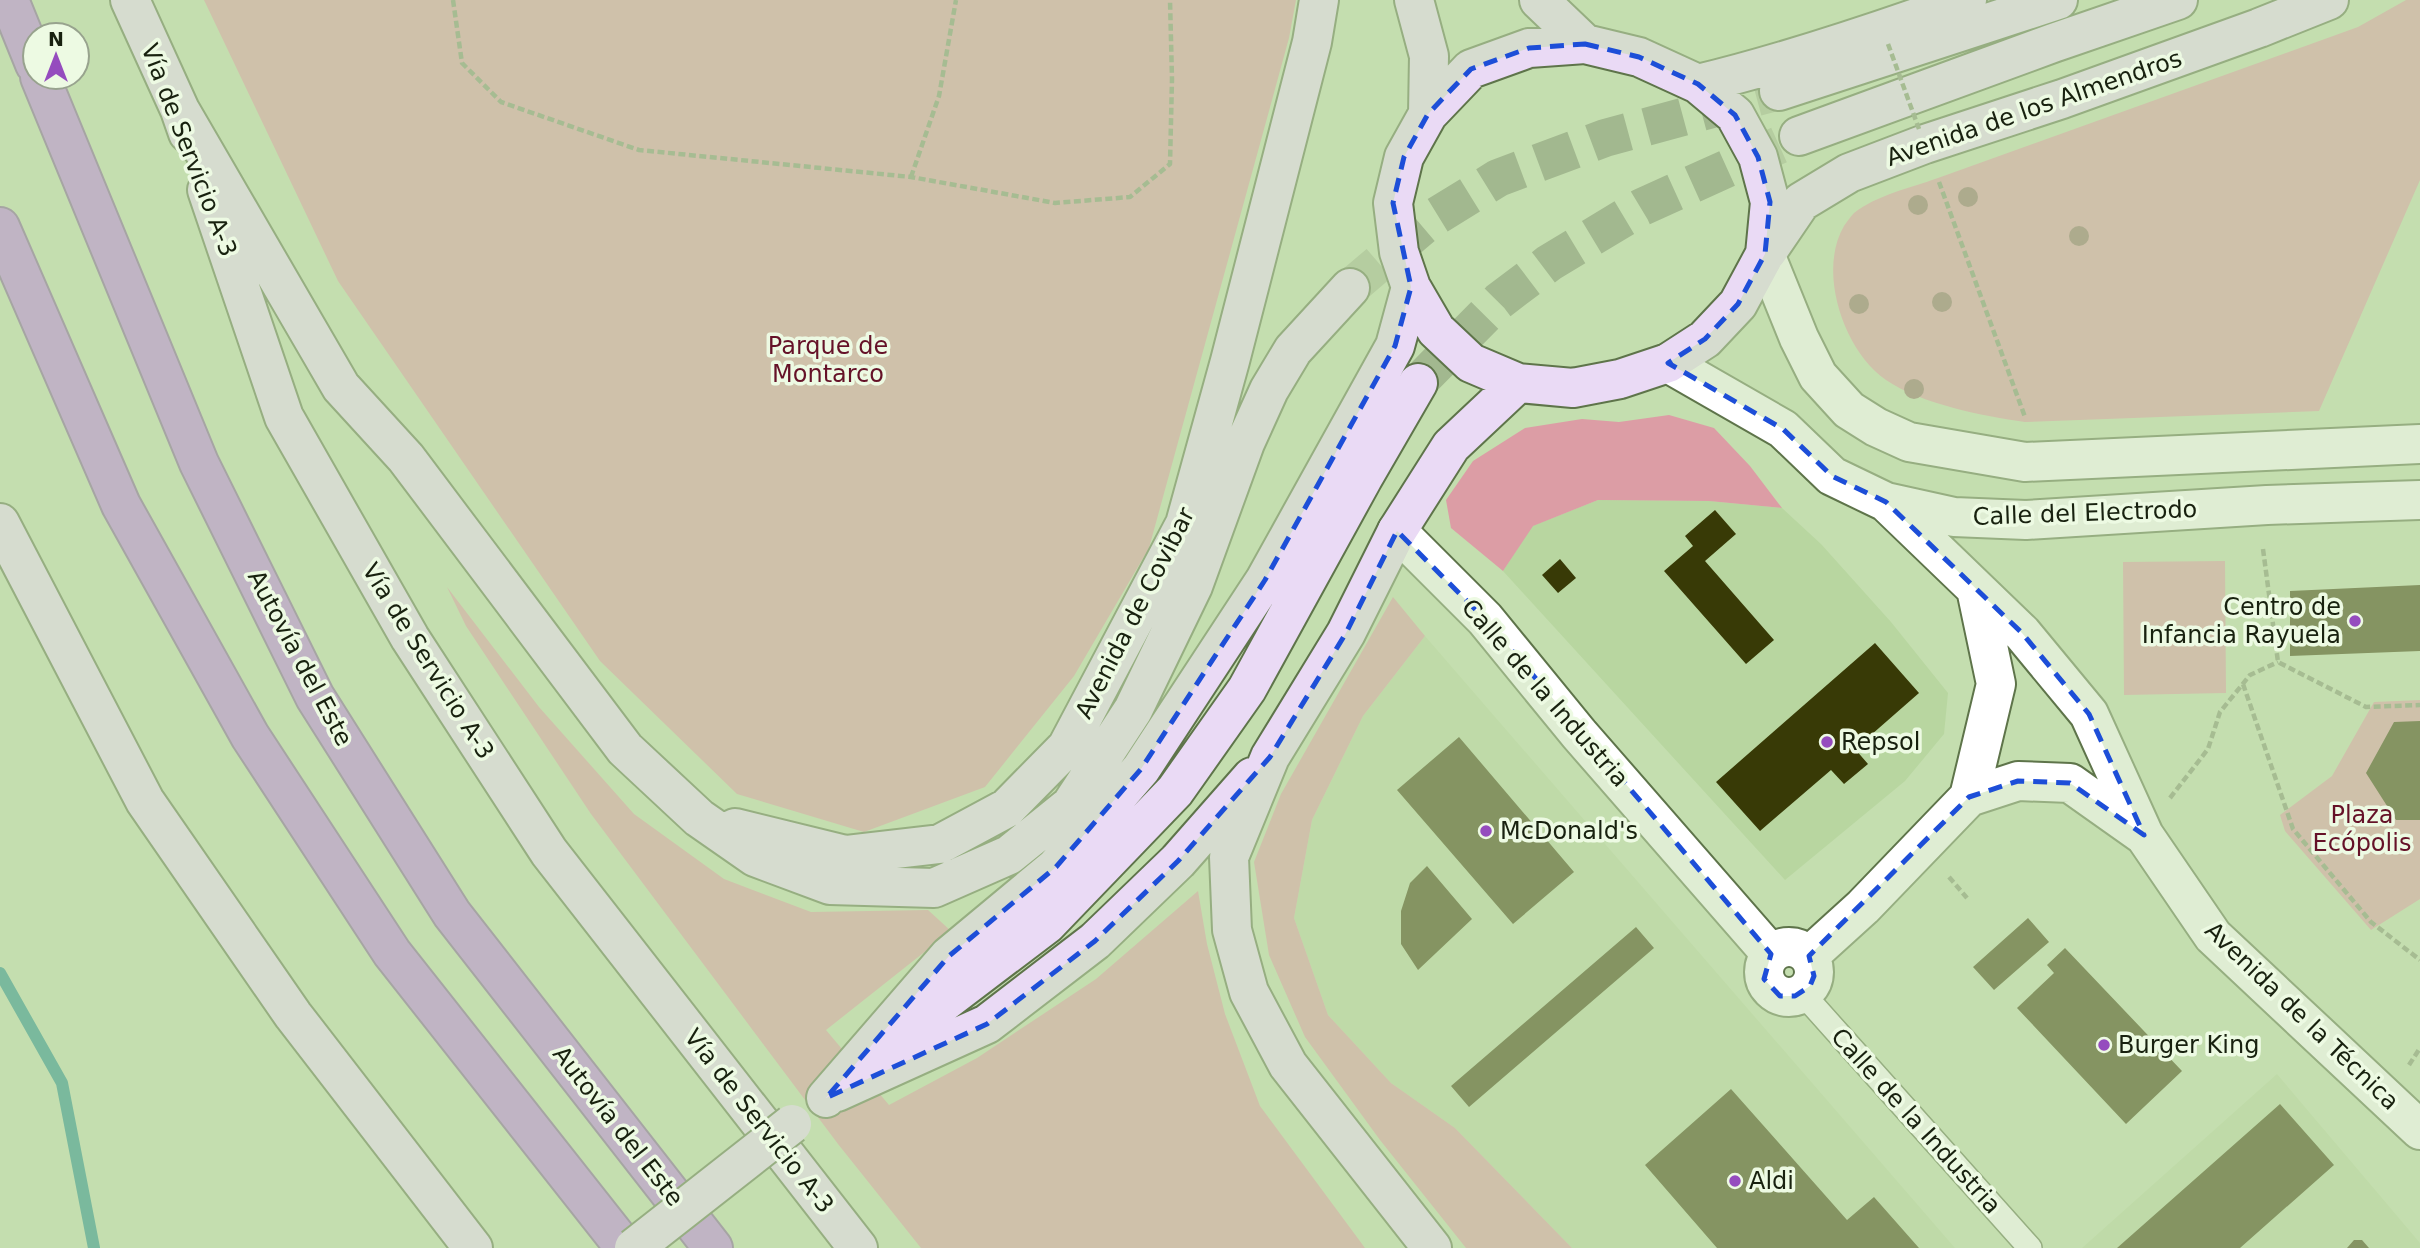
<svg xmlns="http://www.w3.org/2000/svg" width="2420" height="1248" viewBox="0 0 2420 1248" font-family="'DejaVu Sans',sans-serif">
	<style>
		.built { fill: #b8d6a0 }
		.green { fill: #dc9da5 }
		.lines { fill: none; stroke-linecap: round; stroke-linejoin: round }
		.stream { stroke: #208c88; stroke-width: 12 }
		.building { fill: #383a06 }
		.secondary-tunnel { stroke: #a2b88f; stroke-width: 38; stroke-dasharray: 38 19; stroke-linecap: butt }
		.lane-casing { stroke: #5e744a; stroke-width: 26 }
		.street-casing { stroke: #5e744a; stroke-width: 42 }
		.secondary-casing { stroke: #5e744a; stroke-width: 42 }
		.highway-casing { stroke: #816096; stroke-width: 42 }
		.path { stroke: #809370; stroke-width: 4.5; stroke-dasharray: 7 3.5; stroke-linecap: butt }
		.lane { stroke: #fff; stroke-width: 23 }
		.street { stroke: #fff; stroke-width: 38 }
		.secondary { stroke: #eadaf5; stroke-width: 38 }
		.highway { stroke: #ba82de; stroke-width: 38 }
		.secondary-bridge-casing { stroke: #5e744a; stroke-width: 42; stroke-linecap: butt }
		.path-bridge { stroke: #809370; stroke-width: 4.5; stroke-dasharray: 7 3.5; stroke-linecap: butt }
		.secondary-bridge { stroke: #eadaf5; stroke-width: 38 }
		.tree { fill: #906e65 }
		.marked { fill: none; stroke: #1d4ed8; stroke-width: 5; stroke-dasharray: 14 9; stroke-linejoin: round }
		.poi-dot { fill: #954cbe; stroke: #edfae3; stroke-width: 2.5 }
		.labels { text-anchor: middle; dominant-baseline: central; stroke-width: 7; stroke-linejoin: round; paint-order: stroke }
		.street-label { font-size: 24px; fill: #18210f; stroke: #edfae3 }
		.park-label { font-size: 24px; fill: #651228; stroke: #edfae3 }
		.poi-label { font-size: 24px; fill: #18210f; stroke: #edfae3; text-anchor: start }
	</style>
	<rect width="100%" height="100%" fill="#c4deaf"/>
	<path class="built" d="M1598,500L1709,501L1782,508L1821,544L1891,622L1948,693L1944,734L1905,781L1785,880L1503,571L1532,526Z
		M1425,636L1955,1248H1572L1455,1128L1391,1083L1328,1015L1294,918L1312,820L1363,716Z
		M2277,1074L2420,1243V1248H2082Z"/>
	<path class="green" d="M204,0H1296L1289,38L1149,548L1074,676L985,787L864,832L737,794L600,661L338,281Z
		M2406,0H2420V180L2319,411L2025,422C1983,416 1921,404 1886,380C1844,351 1817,272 1844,226C1847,222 1850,217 1854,213C1877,195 1910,188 1938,178L2358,27Z
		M1669,415L1714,428L1750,466L1782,508L1709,501L1598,500L1533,526L1503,571L1451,528L1446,500L1473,461L1525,428L1582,419L1619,422Z
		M2225,561L2226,693L2124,695L2123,562Z
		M447,587L539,707L634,814L724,879L811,912L928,910L951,931L826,1030L889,1105L977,1058L1096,979L1198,891L1207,944L1225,1014L1260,1106L1365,1248H921L838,1144L591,814L466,626Z
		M1393,597L1425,636L1363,716L1312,820L1294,918L1328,1015L1391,1083L1455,1128L1572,1248H1466L1380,1140L1305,1037L1269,955L1254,862L1281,794Z
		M2420,700V899L2371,930L2285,831L2280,815L2332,776L2374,702Z"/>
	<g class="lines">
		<path class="stream" d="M0,973L62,1083L94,1248"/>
	</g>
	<path class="building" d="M1715,510L1736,534L1705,561L1774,640L1746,664L1664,571L1693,546L1685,536Z
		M1560,559L1576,578L1558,593L1542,575Z
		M2420,585V651L2290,656V591Z
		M1875,643L1919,693L1855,749L1868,764L1844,784L1831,770L1760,831L1716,782Z
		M2420,721V820H2396L2366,773L2394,722Z
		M1459,737L1574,872L1513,924L1397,790Z
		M1427,866L1472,919L1418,970L1401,944V911L1410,883Z
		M2028,918L2049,942L1994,990L1973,967Z
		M1636,927L1654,948L1469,1107L1451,1086Z
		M2065,948L2182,1071L2126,1124L2017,1008L2054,973L2047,965Z
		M1731,1089L1847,1220L1874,1197L1919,1248H1717L1645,1165Z
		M2280,1104L2334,1165L2240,1248H2117Z
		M2354,1240H2362L2369,1248H2347Z"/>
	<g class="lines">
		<path class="secondary-tunnel" d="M1350,288L1430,220L1498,178L1605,138L1779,91
			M1418,383L1499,301L1549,263L1642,207L1799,136"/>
		<defs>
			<path id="lane" d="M1803,994L2030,1248"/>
			<path id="street" d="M1765,254L1799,338L1818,376L1849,410L1876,427L1909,442L2025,462L2420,444
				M1668,363L1783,429L1832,476L1886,502L1954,517L2026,520L2267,505L2420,500
				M1886,502L2022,633L2089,714L2144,835L2213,936L2420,1130
				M1397,531L1485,619L1579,734L1771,954
				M1969,797L1996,684L1976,589
				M1764 972a25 25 0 1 1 50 0a25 25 0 1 1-50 0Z
				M1809,956L1863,907L1969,797L2018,781L2070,783L2142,834"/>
			<path id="secondary" d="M130,0L180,110L188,133
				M1414,0L1429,56L1428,114
				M1539,0L1585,44
				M1585,44L1639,57L1698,84L1735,115L1758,157L1770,202L1765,254L1738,304L1705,339L1668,363L1620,379L1573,388L1518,383L1471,363L1436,330L1411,287L1399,252L1393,203L1404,157L1428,114L1471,69L1529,48Z
				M1698,84C1789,62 1878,32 1967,0
				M1779,91L2058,0
				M180,110L341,387L406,458L625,749L699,818L755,857L830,885L934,888L1009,855L1071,805L1133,710L1193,586L1245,443L1269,390L1293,350L1350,288
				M1799,136L2053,43L2178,0
				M207,190L284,417L410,638L549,852L858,1248
				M1767,252L1801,202L1849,173L1925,144L2062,99L2259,28L2329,0
				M0,523L145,801L293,1015L473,1248
				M735,828L845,855L940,844L1007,808L1067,747L1185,524L1230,361L1312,42L1319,0
				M910,1028L1047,924L1175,791L1247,689L1363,478L1418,383
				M837,1092L987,1024L1095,941L1178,861L1252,777
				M826,1098L949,956L1056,867L1141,769L1265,580L1395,346L1411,287
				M1432,1248L1288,1065L1249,992L1232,930L1229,857L1270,757L1346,633L1397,531L1451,446L1518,383"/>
			<path id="highway" d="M9,0L35,64
				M40,77L199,463L315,697L452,914L713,1248
				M0,227L121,505L250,736L392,953L625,1248"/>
		</defs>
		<use href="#lane" class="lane-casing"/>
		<use href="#street" class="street-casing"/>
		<use href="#secondary" class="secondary-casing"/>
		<use href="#highway" class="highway-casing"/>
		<path class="path" d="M453,0L462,63L501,102L639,150L911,177L1055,203L1130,197L1170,164L1172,79L1170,0
			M911,177L939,96L956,0
			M1939,182L2025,417
			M2263,549L2278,662L2366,707L2420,705
			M2243,684L2293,829L2371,922L2420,960
			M2170,798L2208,749L2220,712L2250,675L2278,662
			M1949,877L1967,898
			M2409,1065L2420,1048"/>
		<use href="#lane" class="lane"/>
		<use href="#street" class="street"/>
		<use href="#secondary" class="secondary"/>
		<use href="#highway" class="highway"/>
		<defs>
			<path id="secondary-bridge" d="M634,1248L792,1124"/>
		</defs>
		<use href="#secondary-bridge" class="secondary-bridge-casing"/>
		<path class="path-bridge" d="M1888,44L1919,129"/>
		<use href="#secondary-bridge" class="secondary-bridge"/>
	</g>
	<g class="tree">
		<circle cx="1968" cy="197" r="10"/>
		<circle cx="1918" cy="205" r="10"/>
		<circle cx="2079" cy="236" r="10"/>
		<circle cx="1942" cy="302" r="10"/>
		<circle cx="1859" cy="304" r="10"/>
		<circle cx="1914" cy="389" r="10"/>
	</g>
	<path d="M0 0H2420V1248H0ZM1585,44L1639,57L1698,84L1735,115L1758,157L1770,202L1765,254L1738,304L1705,339L1668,363L1783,429L1832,476L1886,502L2022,633L2089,714L2144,835L2070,783L2018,781L1969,797L1809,956L1814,976L1810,986L1795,996H1780L1764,979L1771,954L1485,619L1397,531L1346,633L1270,757L1178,861L1095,941L987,1024L826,1098L949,956L1056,867L1141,769L1265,580L1395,346L1411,287L1393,203L1404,157L1428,114L1471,69L1529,48Z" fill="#c4deaf" fill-opacity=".55" fill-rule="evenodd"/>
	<path class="marked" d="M1585,44L1639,57L1698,84L1735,115L1758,157L1770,202L1765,254L1738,304L1705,339L1668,363L1783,429L1832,476L1886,502L2022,633L2089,714L2144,835L2070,783L2018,781L1969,797L1809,956L1814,976L1810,986L1795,996H1780L1764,979L1771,954L1485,619L1397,531L1346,633L1270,757L1178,861L1095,941L987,1024L826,1098L949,956L1056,867L1141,769L1265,580L1395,346L1411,287L1393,203L1404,157L1428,114L1471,69L1529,48Z"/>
	<g class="poi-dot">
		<circle cx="2355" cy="621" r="7"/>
		<circle cx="1827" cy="742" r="7"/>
		<circle cx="1486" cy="831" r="7"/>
		<circle cx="2104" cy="1045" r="7"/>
		<circle cx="1735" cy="1181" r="7"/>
	</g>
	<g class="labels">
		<g class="street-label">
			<text transform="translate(2034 108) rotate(-19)">Avenida de los Almendros</text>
			<text transform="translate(189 150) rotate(69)">Vía de Servicio A-3</text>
			<text transform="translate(2085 513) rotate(-2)">Calle del Electrodo</text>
			<text transform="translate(1135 613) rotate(-63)">Avenida de Covibar</text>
			<text transform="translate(300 658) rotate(62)">Autovía del Este</text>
			<text transform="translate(428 661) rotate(58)">Vía de Servicio A-3</text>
			<text transform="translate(1545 693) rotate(49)">Calle de la Industria</text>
			<text transform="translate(2302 1016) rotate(44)">Avenida de la Técnica</text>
			<text transform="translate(759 1121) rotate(52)">Vía de Servicio A-3</text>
			<text transform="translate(1916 1121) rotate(48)">Calle de la Industria</text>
			<text transform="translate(618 1126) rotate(52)">Autovía del Este</text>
		</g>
		<g class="park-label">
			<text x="828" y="346">Parque de<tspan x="828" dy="28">Montarco</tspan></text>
			<text x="2362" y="815">Plaza<tspan x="2362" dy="28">Ecópolis</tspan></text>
		</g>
		<g class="poi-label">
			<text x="2341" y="607" text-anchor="end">Centro de<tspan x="2341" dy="28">Infancia Rayuela</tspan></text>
			<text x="1841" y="742">Repsol</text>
			<text x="1500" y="831">McDonald's</text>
			<text x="2118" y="1045">Burger King</text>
			<text x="1749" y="1181">Aldi</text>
		</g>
	</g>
	<g transform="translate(56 56)"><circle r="33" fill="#edfae3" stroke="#98a38e" stroke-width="2"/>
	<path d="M0-5L12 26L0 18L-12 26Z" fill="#954cbe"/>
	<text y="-10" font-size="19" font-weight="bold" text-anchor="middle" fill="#18210f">N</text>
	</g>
</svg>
